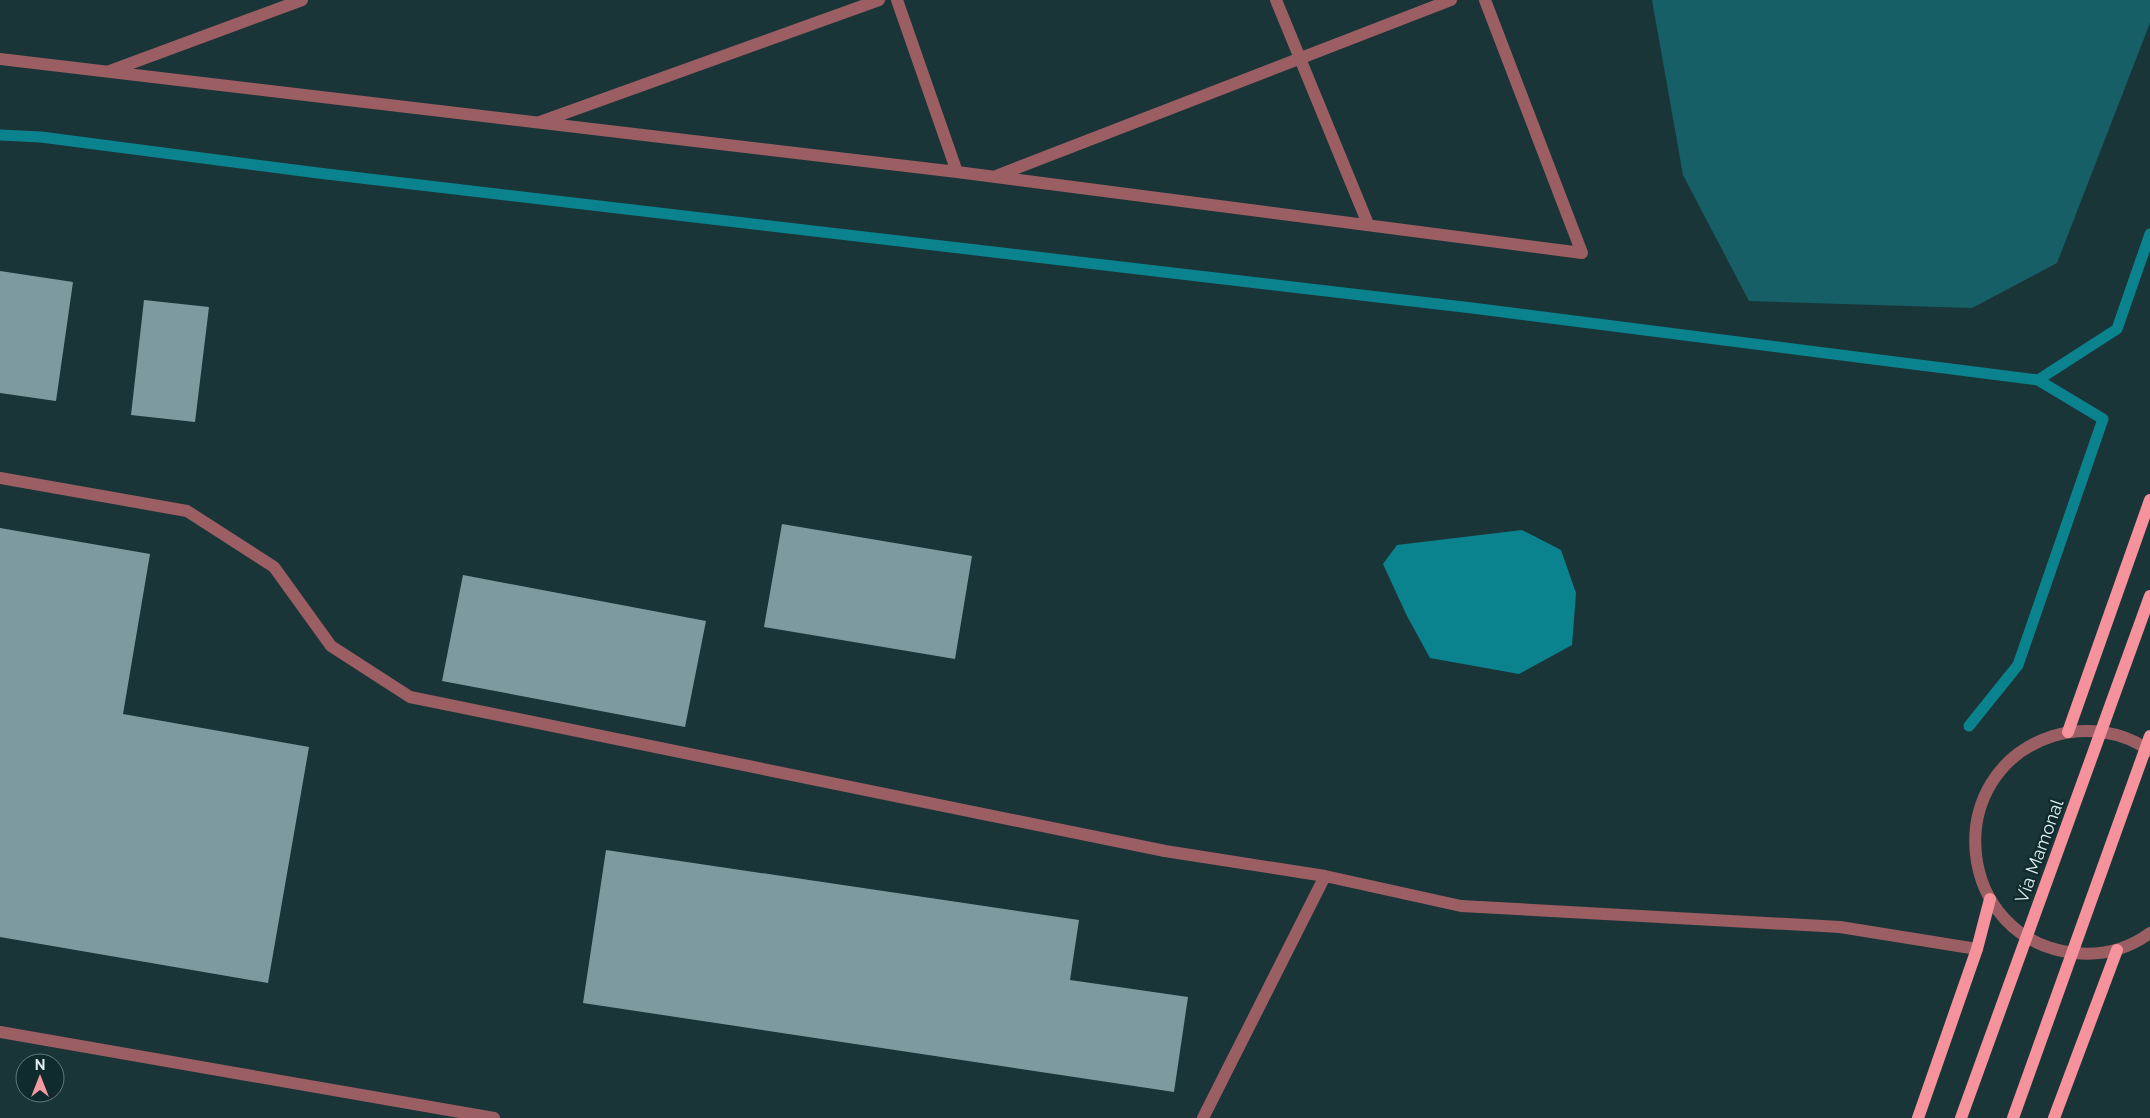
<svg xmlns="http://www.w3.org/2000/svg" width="2150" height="1118" viewBox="0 0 2150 1118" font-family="Raleway,sans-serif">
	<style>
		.green { fill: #165f66 }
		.water { fill: #0a838e }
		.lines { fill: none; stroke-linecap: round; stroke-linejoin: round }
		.stream { stroke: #0a838e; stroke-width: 11 }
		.building { fill: #7d9b9e }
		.service { stroke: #9b5e63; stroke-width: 12 }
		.tertiary { stroke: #9b5e63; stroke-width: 12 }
		.primary { stroke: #f6929b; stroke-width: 12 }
		.primary-bridge { stroke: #f6929b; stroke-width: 12 }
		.labels { text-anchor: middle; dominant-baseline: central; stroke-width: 5; stroke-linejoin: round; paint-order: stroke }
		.street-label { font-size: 18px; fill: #e0eff1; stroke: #102b2e }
	</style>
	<rect width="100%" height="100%" fill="#1a3538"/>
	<path class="green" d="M1652,0H2150V23L2057,263L1972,308L1749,301L1683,175Z"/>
	<path class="water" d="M1522,530L1561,550L1576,593L1572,645L1519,674L1430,658L1407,616L1383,564L1397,545Z"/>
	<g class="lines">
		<path class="stream" d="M0,135L41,137L318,173L1472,308L2038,380L2103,419L2018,665L1969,726
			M2038,380L2117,329L2150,234"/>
	</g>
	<path class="building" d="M0,271L73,282L56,401L0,393Z
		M144,300L209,307L195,422L131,415Z
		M782,524L972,556L955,659L764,627Z
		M0,528L150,554L123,714L309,747L268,983L0,937Z
		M463,575L706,621L685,727L442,681Z
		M606,850L1079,920L1070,980L1188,997L1174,1092L583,1003Z"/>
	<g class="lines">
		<path class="service" d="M897,0L957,172
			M1276,0L1368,224
			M0,59L957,172L1582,253L1485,0
			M110,71L302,0
			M540,122L879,0
			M996,176L1451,0
			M0,478L187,511L274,567L331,646L410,697L1165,851L1325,876L1461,906L1840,927L1977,949
			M0,1032L494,1118
			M1203,1118L1325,876"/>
		<path class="tertiary" d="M2150,751C2123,731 2085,726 2053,736C1938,773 1955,940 2075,953C2103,956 2128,949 2150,933"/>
		<path class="primary" d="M2068,732L2150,500
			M1918,1118L1977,949L1990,899
			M2054,1118L2117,950"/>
		<path class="primary-bridge" d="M1961,1118L2150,596
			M2013,1118L2150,736"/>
	</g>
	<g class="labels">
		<g class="street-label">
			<text transform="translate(2039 851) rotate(-70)">Vía Mamonal</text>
		</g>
	</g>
	<g transform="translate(40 1078)"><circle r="24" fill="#102b2e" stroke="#63797c"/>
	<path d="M0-4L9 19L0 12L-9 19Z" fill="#f49aa2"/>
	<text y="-8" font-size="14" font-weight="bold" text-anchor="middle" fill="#e0eff1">N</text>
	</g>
</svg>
